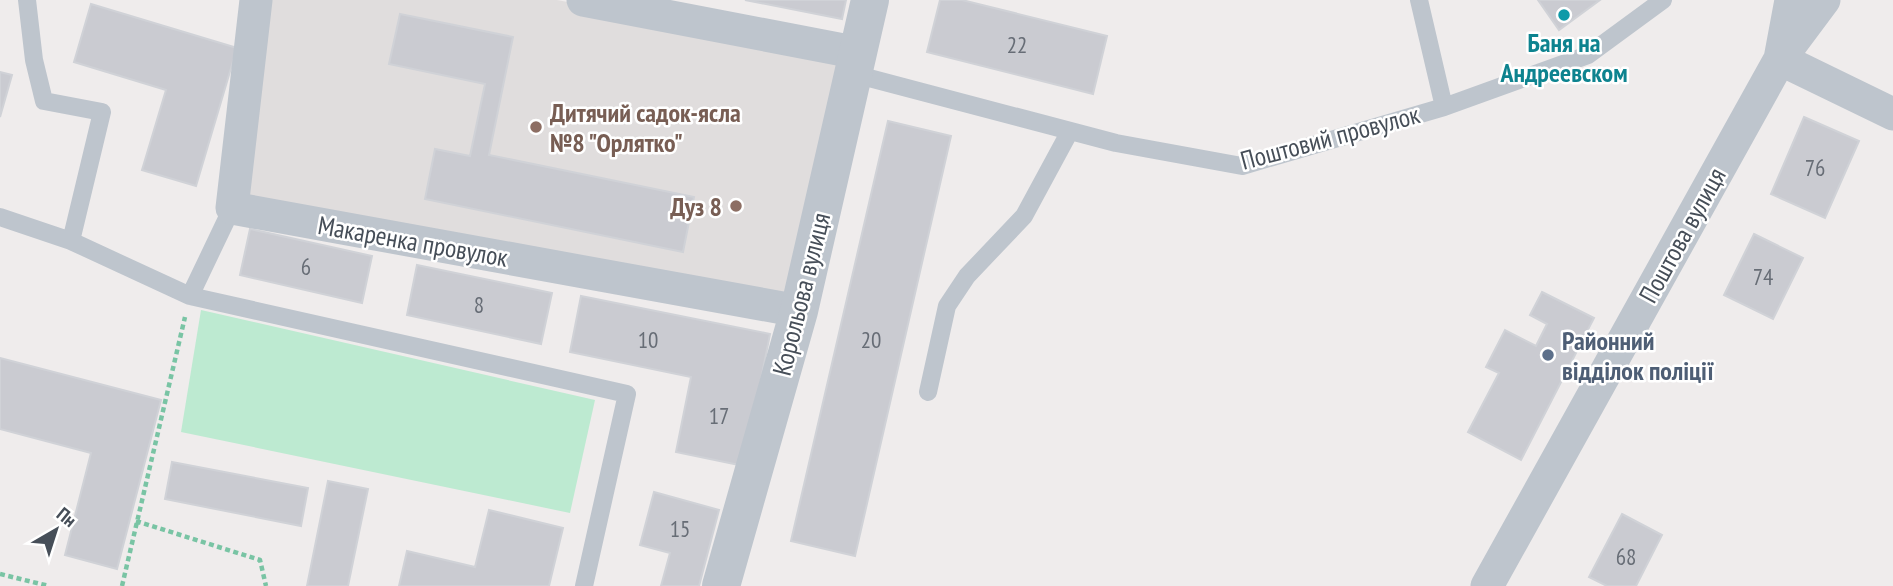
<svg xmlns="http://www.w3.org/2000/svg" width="1893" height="586" viewBox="0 0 1893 586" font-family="'PT Sans Narrow',sans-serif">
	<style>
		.education { fill: #e0dddd }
		.green { fill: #bdead1 }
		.building { fill: #cacbd1; stroke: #d0d2d7; stroke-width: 2 }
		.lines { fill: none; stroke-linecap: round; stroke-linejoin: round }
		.path { stroke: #79c4a4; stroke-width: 4.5; stroke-dasharray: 5 3.5; stroke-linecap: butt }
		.service { stroke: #bec5cd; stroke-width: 18 }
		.minor { stroke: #bec5cd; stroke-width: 33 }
		.tertiary { stroke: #bec5cd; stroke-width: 38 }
		.culture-dot { fill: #0f9aa8; stroke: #fff; stroke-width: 2.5 }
		.education-dot { fill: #8d6e63; stroke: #fff; stroke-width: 2.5 }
		.service-dot { fill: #5c6f8a; stroke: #fff; stroke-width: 2.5 }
		.labels { text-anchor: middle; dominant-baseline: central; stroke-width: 5; stroke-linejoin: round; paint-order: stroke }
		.number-label { font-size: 23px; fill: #676d76 }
		.culture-label { font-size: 26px; font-weight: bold; fill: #0d838f; stroke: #fff }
		.education-label { font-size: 26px; font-weight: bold; fill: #785e54; stroke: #fff; text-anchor: start }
		.street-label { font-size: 26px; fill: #464e58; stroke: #fff }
		.service-label { font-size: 26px; font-weight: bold; fill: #4e5e75; stroke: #fff; text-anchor: start }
	</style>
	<rect width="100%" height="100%" fill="#efecec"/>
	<path class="education" d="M262,0H557L840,54L783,303L240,200Z"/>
	<path class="green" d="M201,310L595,400L570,513L181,432Z"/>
	<path class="building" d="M745,0H846L842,19Z
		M940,0H962L1107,36L1093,94L927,52Z
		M1538,0H1600L1559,30Z
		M91,4L237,48L196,186L142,170L166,90L74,62Z
		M400,14L513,37L489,155L694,197L683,252L425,199L435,149L470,156L485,84L389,64Z
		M0,72L12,75L0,117Z
		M1804,117L1859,141L1825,218L1771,194Z
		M888,121L951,136L855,556L791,541Z
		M250,229L372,256L362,303L240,275Z
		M1754,234L1803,258L1773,319L1724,295Z
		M417,265L552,293L541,344L407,315Z
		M1542,292L1594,318L1521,460L1468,432L1499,373L1486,367L1505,330L1536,346L1547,324L1530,315Z
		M581,296L770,334L744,466L676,452L691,377L570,352Z
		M0,358L161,400L117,569L65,555L91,453L0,429Z
		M172,462L308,488L301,526L165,499Z
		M328,481L368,489L348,586H307Z
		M654,492L719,510L699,586H661L670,553L640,545Z
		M489,510L563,528L549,586H399L407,551L475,567Z
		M1622,514L1662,535L1636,586H1607L1589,577Z"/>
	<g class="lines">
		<path class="path" d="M136,521L260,560L266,586
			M0,574L49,586
			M122,586L185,317"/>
		<path class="service" d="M27,0L34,60L44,101L102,112L71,241
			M1419,0L1444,107
			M854,74L1116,143L1242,166L1444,107L1588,55L1663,0
			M0,217L71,241L190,296L627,394L584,586
			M190,296L232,208
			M928,392L947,306L967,276L1024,216L1070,131"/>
		<path class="minor" d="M256,0L232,208L799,311
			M583,0L859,53
			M1791,0L1780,59L1893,114
			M1487,586L1780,59L1824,0"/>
		<path class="tertiary" d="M721,586L799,311L870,0"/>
	</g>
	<circle class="culture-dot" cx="1564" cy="15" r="7"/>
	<g class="education-dot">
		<circle cx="536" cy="127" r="7"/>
		<circle cx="736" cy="206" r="7"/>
	</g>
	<circle class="service-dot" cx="1548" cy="355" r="7"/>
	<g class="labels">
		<g class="number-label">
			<text x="1017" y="44">22</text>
			<text x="1815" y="167">76</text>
			<text x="306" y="266">6</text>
			<text x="1763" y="276">74</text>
			<text x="479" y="304">8</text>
			<text x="648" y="339">10</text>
			<text x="871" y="339">20</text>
			<text x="719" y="415">17</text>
			<text x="680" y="528">15</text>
			<text x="1626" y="556">68</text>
		</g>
		<g class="culture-label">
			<text x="1564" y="42">Баня на<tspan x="1564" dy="30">Андреевском</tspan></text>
		</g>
		<g class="education-label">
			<text x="550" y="112">Дитячий садок-ясла<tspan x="550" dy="30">№8 "Орлятко"</tspan></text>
			<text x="722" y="206" text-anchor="end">Дуз 8</text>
		</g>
		<g class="street-label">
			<text transform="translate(1330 137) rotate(-15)">Поштовий провулок</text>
			<text transform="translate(1682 235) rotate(-61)">Поштова вулиця</text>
			<text transform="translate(413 241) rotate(10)">Макаренка провулок</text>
			<text transform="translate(801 294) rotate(-76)">Корольова вулиця</text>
		</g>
		<g class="service-label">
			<text x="1562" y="340">Районний<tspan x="1562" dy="30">відділок поліції</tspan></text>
		</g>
	</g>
	<g transform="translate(56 530) rotate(39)" stroke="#ffffff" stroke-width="5" paint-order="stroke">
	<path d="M0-5L12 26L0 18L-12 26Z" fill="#464e58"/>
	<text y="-10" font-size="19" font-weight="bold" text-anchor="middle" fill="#464e58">Пн</text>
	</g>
</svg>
